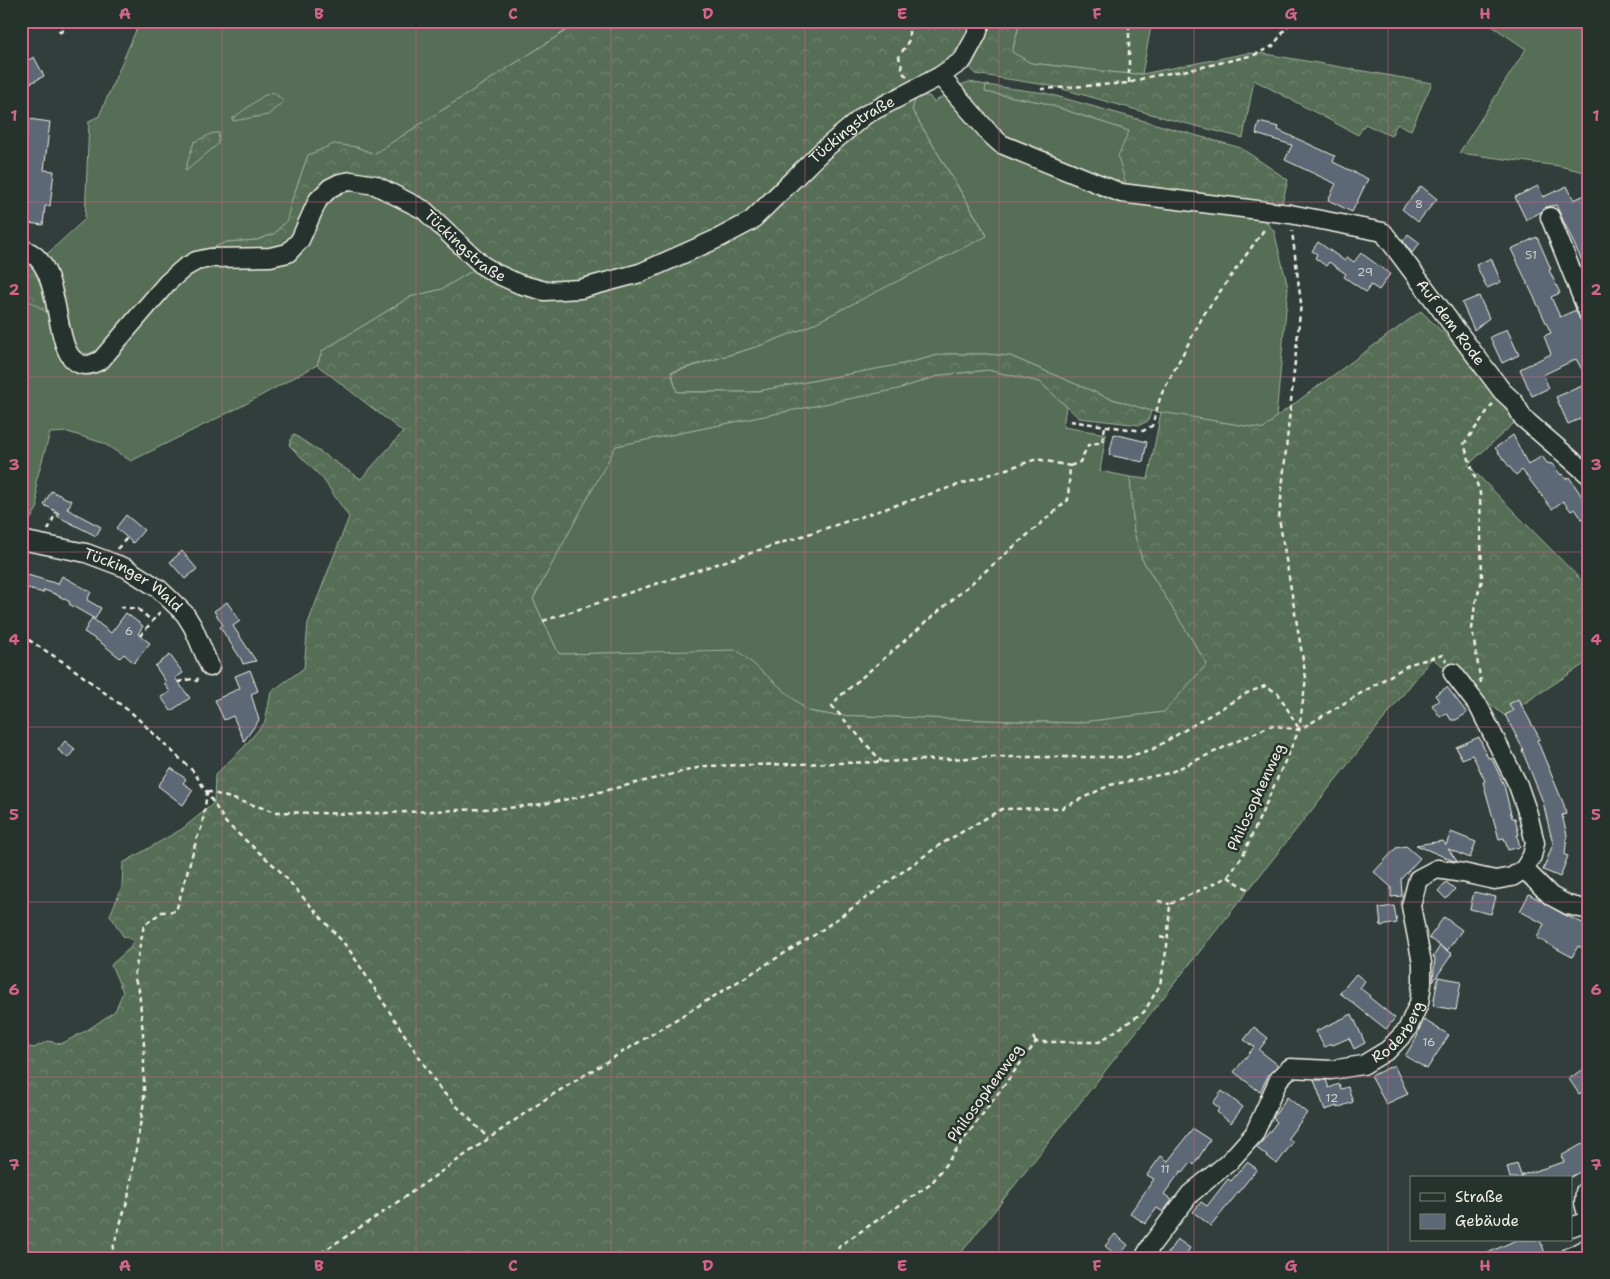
<svg xmlns="http://www.w3.org/2000/svg" width="1610" height="1279" viewBox="0 0 1610 1279" font-family="'Shantell Sans',sans-serif">
	<style>
		.grass { fill: #556e54; stroke: #a4b09e }
		.forest { fill: url(#forest-crowns); stroke: #a4b09e }
		.building { fill: #5b6875; stroke: #f4f1e8 }
		.lines { fill: none; stroke-linecap: round; stroke-linejoin: round }
		.minor-casing { stroke: #f4f1e8; stroke-width: 21 }
		.path { stroke: #f4f1e8; stroke-width: 2.5; stroke-dasharray: 5 4; stroke-linecap: butt }
		.minor { stroke: #26332d; stroke-width: 18 }
		.grid { fill: none; stroke: #d4648c; stroke-width: 1; stroke-opacity: 0.55 }
		.labels { text-anchor: middle; dominant-baseline: central; stroke-width: 5; stroke-linejoin: round; paint-order: stroke }
		.number-label { font-size: 12px; fill: #cecfcb }
		.street-label { font-size: 15px; fill: #f4f1e8; stroke: #26332d }
		.neatline { fill: none; stroke: #d4648c; stroke-width: 2 }
		.grid-label { font-size: 16px; text-anchor: middle; font-weight: bold; fill: #d4648c }
	</style>
	<defs>
		<pattern id="forest-crowns" width="20" height="18" patternUnits="userSpaceOnUse" patternTransform="scale(1.25)"><rect width="20" height="18" fill="#556e54"/><path d="M2 6a3 3 0 1 1 6 0M12 15a3 3 0 1 1 6 0" fill="none" stroke="#6e836d"/></pattern>
	</defs>
	<rect width="100%" height="100%" fill="#313e3b"/>
	<filter id="ink" filterUnits="userSpaceOnUse"><feTurbulence type="fractalNoise" baseFrequency=".02" numOctaves="2"/><feDisplacementMap in="SourceGraphic" scale="10" xChannelSelector="R" yChannelSelector="G"/><feConvolveMatrix kernelMatrix="1 2 1 2 8 2 1 2 1" color-interpolation-filters="sRGB"/></filter>
	<g filter="url(#ink)">
		<path class="grass" d="M21,21H73L70,27L52,24L21,26Z
			M140,21H581L374,154L356,147L308,155L292,200L287,220L274,234L257,240L227,242L100,348C90,354 84,357 75,347L57,282L46,255L85,219L89,121L99,116Z
			M1020,21H1152L1142,74L1119,73L1031,63L1012,53Z
			M1476,21H1589V173L1559,166L1459,153L1526,49L1492,26Z
			M969,82L986,85V92L1041,102L1129,131V189L1004,141L958,90L960,85Z
			M916,96H929L934,102L944,96H950L988,139L1122,198L1259,214L1274,231L1288,288L1276,417L1264,429L1151,411L1106,397L1010,356L987,354H943L903,364L753,392H677L671,373L759,346L803,329L987,235L912,110Z
			M362,188L414,211L477,268L442,289L410,297L322,351L317,365L242,406L131,461L103,443L68,432L50,433L36,482L38,507L30,520L21,510V298L26,299L52,315L81,372L168,291L194,270L209,265L276,261L330,200L343,192L352,189Z
			M988,370L1040,382L1066,406L1063,427L1106,434L1100,471L1130,477L1134,532L1142,559L1207,664L1165,712L1075,723L832,715L808,711L737,651L559,654L533,599L615,446L898,389L941,375Z"/>
		<path class="forest" d="M581,21H1020L1012,52L1031,63L1119,73L1142,74L1248,53L1266,54L1432,83L1411,130L1397,124L1391,136L1365,124L1358,135L1254,80L1243,138L1165,118L1052,86L975,74L969,65L919,87L912,110L987,236L803,329L759,346L671,372L677,392H753L903,364L943,354H987L1010,356L1106,397L1151,411L1148,421L1140,425L1079,418L1040,382L988,370L941,375L898,389L616,446L533,599L559,654L737,650L808,711L831,715L1075,723L1164,712L1207,664L1142,559L1134,532L1130,477L1148,479L1161,412L1264,429L1276,417L1421,311L1525,413L1468,465L1589,588V661L1505,716L1432,658L957,1258H21V1045L34,1048L48,1041L61,1044L89,1029L115,1011L123,992L111,965L131,947L133,940L123,936L110,915L122,887L123,863L182,829L214,803L215,775L243,748L265,722L271,692L304,668L308,623L349,517L323,479L289,445L293,434L361,479L403,432L317,365L322,351L410,297L442,289L477,268L437,222L349,173L333,175L322,182L313,195L293,240L279,248L204,251L227,242L257,240L274,234L287,220L292,200L308,155L334,144L356,147L374,154Z
			M986,85L1045,93L1241,148L1288,180L1281,207L1126,185L1118,156L1129,131L1041,102L985,92Z
			M273,92L284,101L268,115L233,121L232,119L263,96Z
			M213,133H219L218,144L186,171L185,170L194,142Z
			M21,258C42,267 46,296 52,315L26,299L21,298Z"/>
		<path class="building" d="M34,57L44,76L29,84L21,69V64Z
			M29,119L50,122L44,170L54,171L50,206H45L43,225L21,222L23,202H21V179Z
			M1259,122L1279,127L1278,130L1335,156L1333,162L1368,179L1352,212L1328,200L1336,184L1285,160L1292,145L1256,134Z
			M1421,186L1437,199L1418,222L1402,209Z
			M1538,186L1543,197L1567,186L1574,200L1589,193V276L1556,205L1546,207L1541,212L1526,220L1515,197Z
			M1408,234L1420,243L1412,253L1403,241Z
			M1537,237L1551,269L1549,270L1560,293L1551,297L1560,317L1576,310L1582,323L1589,325V382L1576,359L1543,375L1549,388L1532,396L1520,369L1551,354L1544,336L1551,333L1511,249Z
			M1318,242L1345,261L1347,257L1354,262L1361,253L1390,274L1379,290L1371,285L1366,292L1344,277L1346,274L1329,262L1326,266L1315,258L1317,254L1312,251Z
			M1491,258L1501,282L1487,288L1476,265Z
			M1479,296L1489,318L1474,330L1462,303Z
			M1507,329L1519,355L1502,363L1490,337Z
			M1589,383V415L1568,424L1556,397Z
			M1114,434L1147,442L1143,462L1109,455Z
			M1513,435L1528,465L1542,456L1547,463L1552,464L1561,475L1562,474L1566,479L1569,477L1589,507V529L1575,509L1571,511L1563,501L1552,509L1522,470L1516,475L1508,465L1495,448Z
			M51,491L72,501L67,509L101,527L96,536L57,516L59,513L44,505Z
			M126,515L144,530L133,543L116,528Z
			M182,551L197,569L185,579L170,562Z
			M21,573L58,584L62,576L91,592L87,600L101,608L95,619L69,604L70,602L55,594L44,590L43,593L21,586Z
			M227,602L240,621L233,626L256,661L243,664L241,659L220,627L223,625L214,611Z
			M126,613L143,626L138,634L150,643L134,663L124,654L120,658L100,642L84,632L92,618L111,633Z
			M170,655L183,673L175,678L190,698L171,711L161,697L170,692L164,683L166,682L155,666Z
			M250,670L258,691L251,694L259,720L244,741L233,716L224,720L215,700L240,688L235,676Z
			M1447,687L1467,713L1456,720H1451L1447,713L1440,717L1432,705L1439,701L1435,695Z
			M1518,699L1540,739L1537,740L1564,805L1566,814L1562,815L1567,835L1565,855L1568,856L1560,877L1543,870L1553,844L1546,815L1543,802L1522,750L1523,749L1505,715L1513,711L1509,704Z
			M1479,737L1488,758L1491,757L1504,785L1512,818H1515L1519,835H1517L1520,847L1508,850L1504,838L1499,839L1483,782L1485,781L1475,760L1472,755L1462,759L1456,747Z
			M65,741L75,749L68,758L58,750Z
			M171,768L186,779L183,783L193,790L183,805L158,786Z
			M1451,832L1476,842L1470,858L1448,849L1457,861H1454L1416,845L1443,841L1446,845Z
			M1406,846L1420,858L1401,879L1402,896L1391,897V887L1374,872L1396,848Z
			M1446,882L1455,889L1446,899L1438,891Z
			M1474,892L1496,897L1491,914L1470,909Z
			M1529,894L1563,914L1589,926V951L1578,946L1572,957L1537,938L1544,924L1520,911Z
			M1394,906L1397,923L1381,926L1379,908Z
			M1444,917L1462,930L1447,951L1429,938Z
			M1440,946L1452,954L1433,982L1435,958L1433,957Z
			M1356,974L1365,981L1360,988L1370,996L1369,997L1395,1018L1386,1029L1340,993Z
			M1438,977L1461,981L1456,1010L1433,1006Z
			M1352,1014L1365,1043L1354,1049L1349,1038L1333,1045L1332,1044L1324,1047L1316,1031Z
			M1424,1020L1449,1035L1427,1069L1405,1056L1418,1035L1417,1034Z
			M1254,1027L1268,1038L1259,1050L1278,1065L1269,1074L1260,1092L1234,1072L1254,1047L1244,1040Z
			M1394,1065L1408,1094L1386,1104L1371,1076Z
			M1581,1070L1589,1081V1102L1582,1092L1579,1094L1569,1079Z
			M1314,1080H1326L1329,1088L1339,1084L1341,1089L1348,1087L1353,1102L1337,1108V1106L1325,1110Z
			M1222,1091L1243,1107L1231,1123L1217,1112L1219,1108L1213,1103Z
			M1287,1097L1307,1113L1288,1138L1293,1142L1277,1164L1257,1148L1277,1122L1273,1118Z
			M1193,1129L1210,1140L1194,1165L1191,1162L1183,1172L1181,1171L1164,1194L1172,1200L1163,1212L1157,1208L1145,1224L1130,1213L1154,1179L1147,1175L1161,1156L1168,1161Z
			M1589,1140V1167L1569,1178H1522V1175L1564,1162L1561,1156Z
			M1247,1162L1257,1169L1211,1226L1193,1212L1201,1202L1207,1206L1228,1179L1231,1181Z
			M1517,1164L1522,1178H1510L1507,1167Z
			M1115,1234L1128,1245L1118,1257L1105,1246Z
			M1177,1239L1190,1248L1184,1258H1165Z
			M1516,1240H1540L1545,1253L1535,1258H1477Z"/>
		<g class="lines">
			<defs>
				<g id="minor">
					<path id="s1" d="M940,76L991,135L1001,144L1121,193L1290,214L1383,232L1502,391L1514,402L1523,418L1589,475"/>
					<path d="M1550,217L1589,315"/>
					<path id="s2" d="M21,249C70,259 46,366 87,365C91,365 97,362 101,360L167,283L184,268L196,261L210,258L270,257L288,253L300,240L318,200L330,188L340,183L351,181L375,185L424,210L482,265L495,273L519,284L545,291L580,289L640,273L719,238L751,221L822,151L865,115L940,76L963,60L977,34L981,21"/>
					<path id="s3" d="M21,540L86,553L126,568L159,589L185,614L193,627L210,667"/>
					<path d="M1524,869L1551,896L1568,905L1589,910"/>
					<path d="M1589,1190L1585,1192L1584,1203L1589,1222"/>
					<path d="M1571,1227L1582,1223L1588,1218"/>
					<path id="s4" d="M1144,1258L1152,1244L1190,1194L1229,1162L1254,1134L1279,1079L1290,1068L1331,1070L1363,1065L1388,1050L1407,1030L1419,1003L1422,984V963L1411,906L1418,879L1437,869L1463,873L1495,880L1512,877L1524,869L1532,856L1535,843L1528,814L1518,785L1479,707L1453,673"/>
					<path d="M1568,1258L1589,1247"/>
				</g>
			</defs>
			<use href="#minor" class="minor-casing"/>
			<path class="path" d="M57,21L60,33
				M60,33L66,26L68,21
				M907,76L904,74L899,57L909,40V21
				M1129,83V21
				M1041,89L1129,83L1147,77L1194,69L1254,55L1273,46L1291,21
				M1070,421L1143,431L1152,426L1161,395L1204,314L1266,227
				M1070,466L1080,462L1088,445L1102,442L1105,427
				M48,530L56,512
				M117,549L127,538
				M21,568L24,557
				M120,607L138,609L152,621
				M543,621L1037,459L1070,466L1068,500L838,698L832,706L882,762
				M21,635L68,665L133,714L194,772L226,823L278,869L348,948L440,1089L488,1138
				M140,636L160,612
				M178,682L192,679L197,681L198,677
				M1481,683L1472,629L1475,604L1482,580L1480,493L1464,444L1494,402
				M207,791L276,812L357,814L508,808L543,804L579,797L706,766L882,762L990,757H1127L1153,749L1247,693L1265,686L1278,693L1299,729
				M1228,877L1249,890
				M1158,901L1170,904
				M1160,937L1167,939
				M1033,1037L1036,1042
				M110,1258L128,1198L144,1101V1045L139,990L134,977L144,925L162,912L176,911L197,838L202,826L207,793
				M313,1258L376,1217L544,1100L816,934L941,844L1002,809L1062,808L1110,785L1169,773L1272,725L1299,730L1410,664L1443,655L1446,661
				M837,1258L839,1246L931,1184L1036,1042H1099L1144,1012L1160,985L1167,946L1170,904L1228,877L1243,855L1299,730L1306,678L1279,518L1301,303L1292,231"/>
			<use href="#minor" class="minor"/>
		</g>
	</g>
	<path class="grid" d="M222,21V1258M416,21V1258M611,21V1258M805,21V1258M999,21V1258M1194,21V1258M1388,21V1258M21,202H1589M21,377H1589M21,552H1589M21,727H1589M21,902H1589M21,1077H1589"/>
	<g class="labels">
		<g class="number-label">
			<text x="1419" y="204">8</text>
			<text x="1531" y="255">51</text>
			<text x="1365" y="272">29</text>
			<text x="129" y="631">6</text>
			<text x="1429" y="1042">16</text>
			<text x="1332" y="1098">12</text>
			<text x="1165" y="1169">11</text>
		</g>
		<g class="street-label">
			<text stroke="none"><textPath href="#s2" startOffset="1074">Tückingstraße</textPath></text>
			<text stroke="none"><textPath href="#s2" startOffset="624">Tückingstraße</textPath></text>
			<text stroke="none"><textPath href="#s1" startOffset="599">Auf dem Rode</textPath></text>
			<text stroke="none"><textPath href="#s3" startOffset="121">Tückinger Wald</textPath></text>
			<text transform="translate(1256 797) rotate(-65)">Philosophenweg</text>
			<text stroke="none"><textPath href="#s4" startOffset="366">Roderberg</textPath></text>
			<text transform="translate(985 1093) rotate(-54)">Philosophenweg</text>
		</g>
	</g>
	<rect width="1610" height="1279" fill="none" stroke="#26332d" stroke-width="55"/>
	<rect x="1410" y="1176" width="162" height="65" fill="#26332d" stroke="#787f78"/>
	<rect x="1420" y="1193" width="25" height="8" fill="#26332d" stroke="#787f78"/>
	<text x="1455" y="1202" font-size="15" fill="#f4f1e8">Straße</text>
	<rect x="1420" y="1214" width="25" height="15" fill="#5b6875" stroke="#787f78"/>
	<text x="1455" y="1226" font-size="15" fill="#f4f1e8">Gebäude</text>
	<rect x="28" y="28" width="1554" height="1224" class="neatline"/>
	<g class="grid-label">
		<text x="125" y="19">A</text>
		<text x="319" y="19">B</text>
		<text x="513" y="19">C</text>
		<text x="708" y="19">D</text>
		<text x="902" y="19">E</text>
		<text x="1097" y="19">F</text>
		<text x="1291" y="19">G</text>
		<text x="1485" y="19">H</text>
		<text x="14" y="121">1</text>
		<text x="1596" y="121">1</text>
		<text x="14" y="295">2</text>
		<text x="1596" y="295">2</text>
		<text x="14" y="470">3</text>
		<text x="1596" y="470">3</text>
		<text x="14" y="645">4</text>
		<text x="1596" y="645">4</text>
		<text x="14" y="820">5</text>
		<text x="1596" y="820">5</text>
		<text x="14" y="995">6</text>
		<text x="1596" y="995">6</text>
		<text x="14" y="1170">7</text>
		<text x="1596" y="1170">7</text>
		<text x="125" y="1271">A</text>
		<text x="319" y="1271">B</text>
		<text x="513" y="1271">C</text>
		<text x="708" y="1271">D</text>
		<text x="902" y="1271">E</text>
		<text x="1097" y="1271">F</text>
		<text x="1291" y="1271">G</text>
		<text x="1485" y="1271">H</text>
	</g>
</svg>
